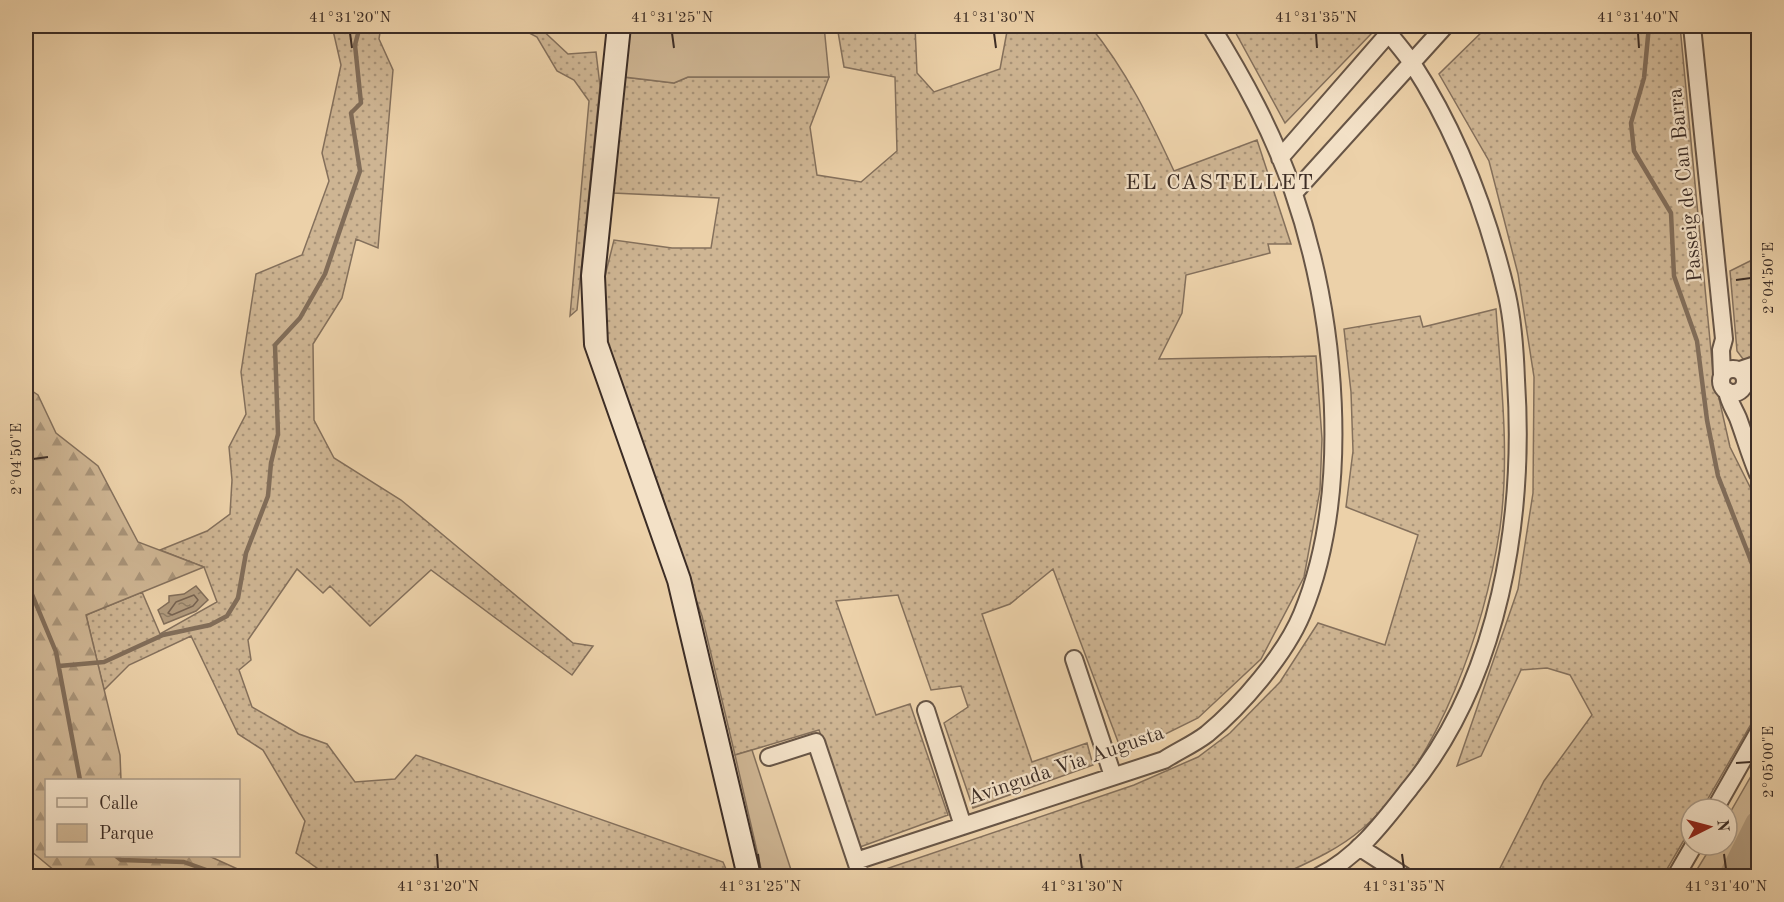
<svg xmlns="http://www.w3.org/2000/svg" width="1784" height="902" viewBox="0 0 1784 902" font-family="'Old Standard TT',serif">
	<style>
		.grass { fill: url(#grass-dots); stroke: #84705c; stroke-width: 1.5 }
		.forest { fill: url(#forest-firs); stroke: #84705c; stroke-width: 1.5 }
		.green { fill: #ceb593; stroke: #84705c; stroke-width: 1.5 }
		.water { fill: url(#water-ripples); stroke: #816d59; stroke-width: 1.5 }
		.lines { fill: none; stroke-linecap: round; stroke-linejoin: round }
		.shore { stroke: #766250; stroke-width: 1.5 }
		.stream { stroke: #816d59; stroke-width: 4.5 }
		.river { stroke: #b0997c; stroke-width: 26 }
		.minor-casing { stroke: #675546; stroke-width: 20 }
		.secondary-casing { stroke: #3b2c25; stroke-width: 26 }
		.minor { stroke: #f3e1c7; stroke-width: 16 }
		.secondary { stroke: #f3e1c7; stroke-width: 22 }
		.ticks { fill: none; stroke: #3b2c25; stroke-width: 2 }
		.labels { text-anchor: middle; dominant-baseline: central; stroke-width: 4.5; stroke-linejoin: round; paint-order: stroke }
		.street-label { font-size: 21px; fill: #3b2c25; stroke: #f3e1c7 }
		.neighbourhood-label { font-size: 22px; letter-spacing: 1.5px; fill: #3b2c25; stroke: #f3e1c7 }
		.neatline { fill: none; stroke: #3b2c25; stroke-width: 2 }
		.ticks-label { font-size: 15px; text-anchor: middle; fill: #3b2c25 }
	</style>
	<defs>
		<pattern id="grass-dots" width="8" height="8" patternUnits="userSpaceOnUse" patternTransform="scale(1.5)"><rect width="8" height="8" fill="#ceb593"/><path d="M2 2h.1M6 6h.1" fill="none" stroke="#a89378" stroke-width="1.8" stroke-linecap="round"/></pattern>
		<pattern id="forest-firs" width="22" height="20" patternUnits="userSpaceOnUse" patternTransform="scale(1.5)"><rect width="22" height="20" fill="#ceb593"/><path d="M5 1l3.5 6h-7zM16 11l3.5 6h-7z" fill="#a89378"/></pattern>
		<pattern id="water-ripples" width="26" height="14" patternUnits="userSpaceOnUse" patternTransform="scale(1.5)"><rect width="26" height="14" fill="#b0997c"/><path d="M2 4q2-2 4 0t4 0M15 11q2-2 4 0t4 0" fill="none" stroke="#907d65"/></pattern>
	</defs>
	<rect width="100%" height="100%" fill="#ecd1a9"/>
	<filter id="stains"><feTurbulence type="fractalNoise" baseFrequency=".00333" numOctaves="4"/><feColorMatrix values="0 0 0 0 .2 0 0 0 0 .09 0 0 0 0 .02 0 0 0 .5 -.17"/></filter>
	<radialGradient id="worn" r=".72"><stop offset=".6" stop-color="#630" stop-opacity="0"/><stop offset="1" stop-color="#630" stop-opacity=".3"/></radialGradient>
	<path class="grass" d="M332,26H381L379,39L393,70L378,248L356,239L342,298L313,344L314,420L334,458L401,500L573,643L593,646L572,675L431,570L370,626L330,586L323,593L297,569L248,640L251,660L239,670L252,707L299,734L327,744L355,782L395,779L416,755L723,862L729,876H328L296,853L305,821L263,750L238,734L191,636L129,665L104,690L86,615L142,592L160,634L217,602L204,567L160,550L207,531L230,514L232,480L229,447L246,414L241,372L256,274L302,255L329,181L322,153L341,65Z
		M516,26H538L568,54L596,52L600,86L577,310L570,316L589,101L574,80L557,71L537,37Z
		M837,26H915L917,73L934,92L1000,69L1008,26H1090C1126,70 1150,119 1174,171L1257,140L1291,244H1268L1270,253L1186,275L1182,313L1159,359L1316,356L1322,439L1320,490L1304,577L1261,659L1198,718L1123,755L1053,569L1010,604L982,614L1032,762L1087,743L1093,765L973,808L944,723L968,707L961,686L931,690L898,595L836,601L876,715L910,704L948,815L860,847L819,730L735,755L702,616L632,425L606,345L603,284L614,240L672,248H711L719,198L613,193L624,77L674,83L688,77H829L810,127L817,175L861,182L897,151L895,77L844,67Z
		M1232,26H1367L1372,33L1285,123Z
		M1488,26H1505L1509,28L1512,26H1680L1713,372L1730,447L1758,503V712L1702,809H1691V828L1663,876H1496L1544,781L1592,715L1570,675L1547,668L1521,670L1481,756L1457,766L1518,589L1533,493L1534,377L1518,274L1489,161L1439,74Z
		M1758,257V354L1756,358L1743,359L1737,351L1730,271Z
		M1496,309C1501,381 1510,456 1500,528C1485,627 1440,762 1362,829C1338,850 1307,863 1279,876H878L877,872L1134,785L1198,757L1230,733L1280,682L1318,623L1385,645L1418,535L1346,507L1353,451L1351,392L1344,329L1420,316L1423,327Z
		M1758,388V435C1753,420 1745,401 1758,388Z"/>
	<path class="forest" d="M26,387L38,395L56,433L98,466L138,542L204,567L86,615L120,755L121,780H46V856H209L253,876H61L26,847Z"/>
	<path class="green" d="M631,26H824L829,77H688L674,83L624,77Z
		M752,750L793,876H763L762,873L735,755Z
		M1758,764V876H1693L1712,845H1727V818Z"/>
	<path class="water" d="M196,586L208,600L196,611L164,624L158,610L169,602V596L184,594Z"/>
	<g class="lines">
		<path class="shore" d="M194,595L198,600L193,606L172,615L168,613L176,602Z"/>
		<path class="stream" d="M1649,26L1644,78L1631,123L1634,151L1671,213L1674,276L1697,341L1707,420L1718,476L1758,579
			M26,580L56,652L80,780
			M59,666L104,662L163,635L210,625L227,616L238,598L246,553L268,496L271,463L278,434L275,345L300,318L325,274L360,171L351,113L361,103L355,45L360,26
			M116,856L121,860L184,862L223,876"/>
		<path class="river" d="M1732,876L1758,824"/>
		<defs>
			<path id="minor" d="M1692,26L1724,339L1721,350L1722,375
				M1280,158L1395,26
				M1294,193L1445,26
				M1721 381a12 12 0 1 1 24 0a12 12 0 1 1-24 0Z
				M1740,370L1758,364
				M1727,391C1729,402 1734,409 1738,418C1745,437 1750,455 1758,474
				M1074,659L1113,776
				M926,710L963,826
				M769,757L816,742L861,876
				M1715,809L1758,733
				M1359,847L1404,876
				M856,861L1164,760C1178,751 1194,744 1207,734C1241,706 1285,655 1302,614C1353,490 1336,316 1293,191C1273,132 1243,78 1211,26
				M1319,876C1357,858 1385,820 1410,788C1500,678 1525,518 1516,380C1515,352 1513,322 1507,295C1488,215 1457,132 1412,63C1403,50 1392,38 1383,26
				M1676,876L1694,845"/>
			<path id="secondary" d="M619,26L593,276L596,344L679,580L749,876"/>
		</defs>
		<use href="#minor" class="minor-casing"/>
		<use href="#secondary" class="secondary-casing"/>
		<use href="#minor" class="minor"/>
		<use href="#secondary" class="secondary"/>
	</g>
	<path class="ticks" d="M350,33L352,48M672,33L674,48M994,33L996,48M1316,33L1317,48M1638,33L1639,48M1736,280L1751,278M33,459L48,457M1736,763L1751,762M437,854L438,869M758,854L760,869M1080,854L1082,869M1402,854L1404,869M1724,854L1726,869"/>
	<g class="labels">
		<g class="street-label">
			<text transform="translate(1686 185) rotate(-96)">Passeig de Can Barra</text>
			<text transform="translate(1066 766) rotate(-19)">Avinguda Via Augusta</text>
		</g>
		<g class="neighbourhood-label">
			<text x="1220" y="183">EL CASTELLET</text>
		</g>
	</g>
	<rect width="1784" height="902" fill="none" stroke="#ecd1a9" stroke-width="66"/>
	<rect x="45" y="779" width="195" height="78" fill="#f3e1c7" stroke="#a99986" stroke-width="1.5"/>
	<rect x="57" y="798" width="30" height="9" fill="#f3e1c7" stroke="#a99986" stroke-width="1.5"/>
	<text x="99" y="809" font-size="18" fill="#3b2c25">Calle</text>
	<rect x="57" y="824" width="30" height="18" fill="#ceb593" stroke="#a99986" stroke-width="1.5"/>
	<text x="99" y="839" font-size="18" fill="#3b2c25">Parque</text>
	<g transform="translate(1709 827) rotate(84)"><circle r="28" fill="#f3e1c7" stroke="#a99986" stroke-width="1.5"/>
	<path d="M0-4.5L10 22L0 15L-10 22Z" fill="#8f2418"/>
	<text y="-9" font-size="16" font-weight="bold" text-anchor="middle" fill="#3b2c25">N</text>
	</g>
	<rect x="33" y="33" width="1718" height="836" class="neatline"/>
	<g class="ticks-label">
		<text x="350" y="22">41°31'20"N</text>
		<text x="672" y="22">41°31'25"N</text>
		<text x="994" y="22">41°31'30"N</text>
		<text x="1316" y="22">41°31'35"N</text>
		<text x="1638" y="22">41°31'40"N</text>
		<text transform="translate(1768 278) rotate(-90)" y="5">2°04'50"E</text>
		<text transform="translate(16 459) rotate(-90)" y="5">2°04'50"E</text>
		<text transform="translate(1768 762) rotate(-90)" y="5">2°05'00"E</text>
		<text x="438" y="891">41°31'20"N</text>
		<text x="760" y="891">41°31'25"N</text>
		<text x="1082" y="891">41°31'30"N</text>
		<text x="1404" y="891">41°31'35"N</text>
		<text x="1726" y="891">41°31'40"N</text>
	</g>
	<rect width="100%" height="100%" filter="url(#stains)"/>
	<rect width="100%" height="100%" fill="url(#worn)"/>
</svg>
